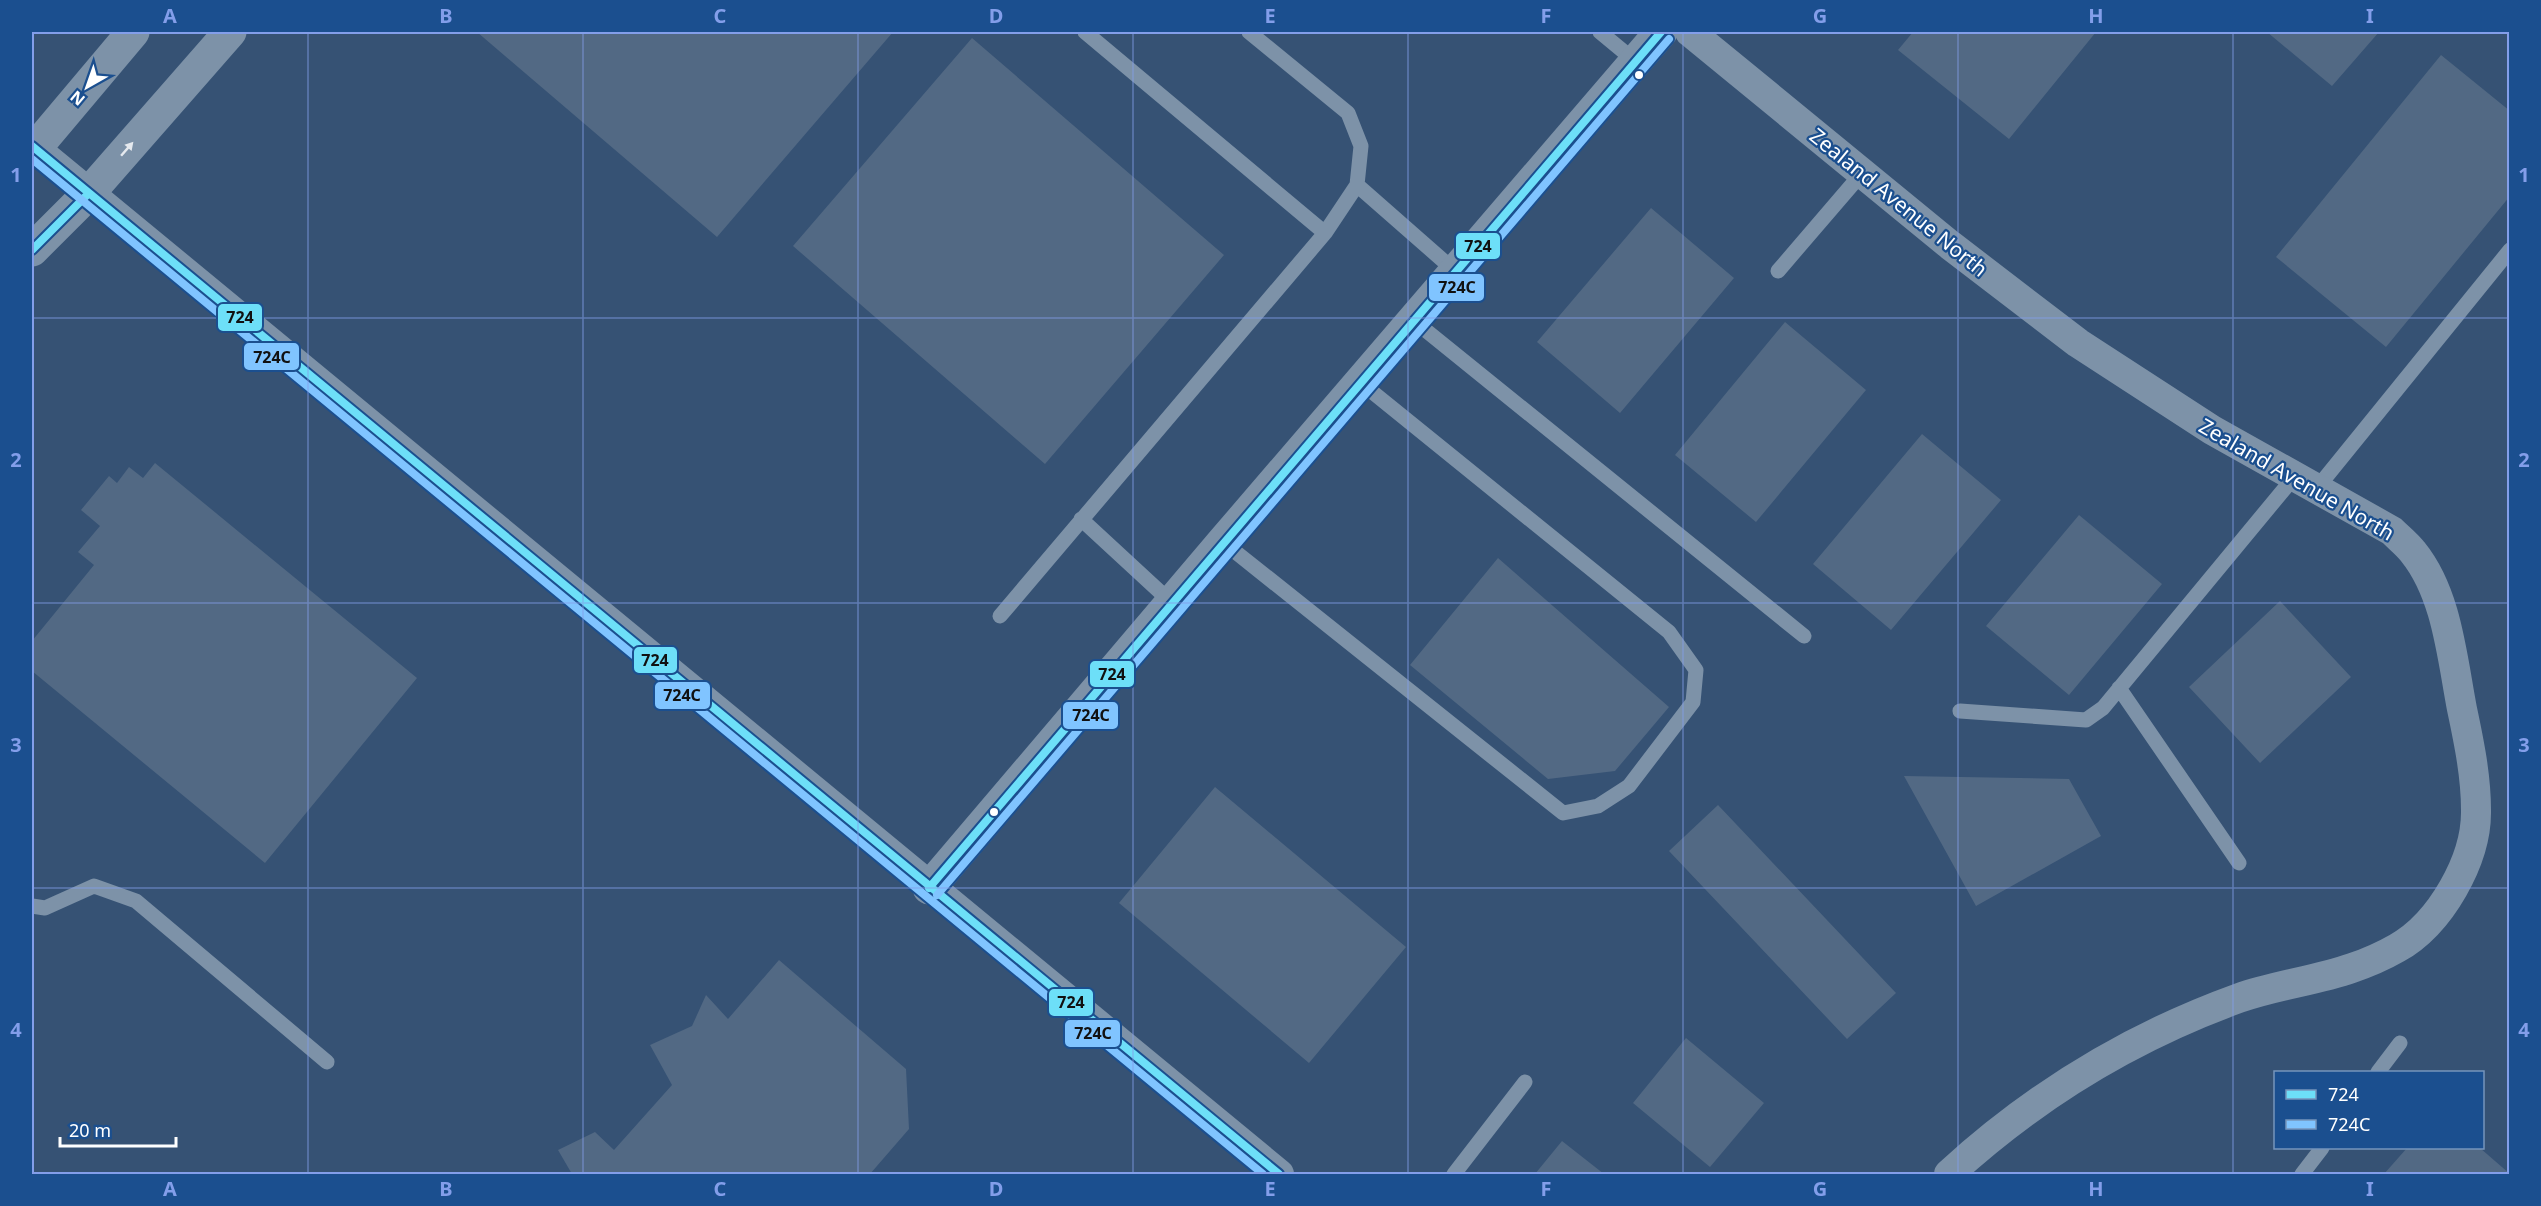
<svg xmlns="http://www.w3.org/2000/svg" width="2541" height="1206" viewBox="0 0 2541 1206" font-family="'Noto Sans',sans-serif">
	<style>
		.building { fill: #526984 }
		.lines { fill: none; stroke-linecap: round; stroke-linejoin: round }
		.service { stroke: #7d92a8; stroke-width: 15 }
		.minor { stroke: #7d92a8; stroke-width: 30 }
		.tertiary { stroke: #7d92a8; stroke-width: 33 }
		.bus-1-casing { stroke: #1b4f8f; stroke-width: 12 }
		.bus-2-casing { stroke: #1b4f8f; stroke-width: 12 }
		.bus-1 { stroke: #6ddff8; stroke-width: 8 }
		.bus-2 { stroke: #80c4ff; stroke-width: 8 }
		.oneway { fill: #e5e9ee }
		.grid { fill: none; stroke: #839eea; stroke-width: 1.5; stroke-opacity: 0.55 }
		.bus-dot { fill: #fff; stroke: #1b4f8f; stroke-width: 2 }
		.labels { text-anchor: middle; dominant-baseline: central; stroke-width: 4.5; stroke-linejoin: round; paint-order: stroke }
		.street-label { font-size: 21px; fill: #fff; stroke: #1b4f8f }
		.line-badge { stroke: #1b4f8f; stroke-width: 2 }
		.pale-badge-label { font-size: 16px; text-anchor: middle; font-weight: bold; fill: #111 }
		.neatline { fill: none; stroke: #839eea; stroke-width: 2 }
		.grid-label { font-size: 20px; text-anchor: middle; font-weight: bold; fill: #839eea }
	</style>
	<rect width="100%" height="100%" fill="#365274"/>
	<path class="building" d="M477,32H893L717,237Z
		M1913,32H2096L2009,139L1898,50Z
		M2267,32H2379L2332,86Z
		M972,38L1224,255L1045,464L793,246Z
		M2441,55L2510,111V196L2386,347L2276,257Z
		M1651,208L1734,278L1620,413L1537,342Z
		M1785,322L1866,390L1756,522L1675,455Z
		M1922,434L2001,500L1891,630L1813,564Z
		M155,463L417,678L265,863L32,671V641L94,565L78,552L100,526L81,510L109,476L117,483L129,467L143,478Z
		M2079,515L2162,584L2069,695L1986,626Z
		M1498,558L1669,707L1615,771L1548,779L1410,665Z
		M2280,601L2351,677L2260,763L2189,687Z
		M1904,776L2069,779L2101,836L1976,906Z
		M1215,787L1406,947L1309,1063L1119,903Z
		M1718,805L1896,993L1847,1039L1669,851Z
		M779,960L906,1069L909,1129L870,1174H572L558,1150L595,1132L614,1150L672,1085L650,1045L692,1026L706,995L728,1019Z
		M1686,1038L1764,1103L1710,1167L1633,1103Z
		M1562,1141L1604,1174H1535Z
		M2407,1148H2480L2510,1174H2384Z"/>
	<g class="lines">
		<path class="service" d="M1085,32L1325,233
			M1249,32L1348,113L1361,146L1357,185L1455,271
			M1600,32L1635,61
			M1778,271L1863,172
			M1413,320L1804,636
			M2317,488L2510,250
			M1081,519L1172,603
			M1223,542L1563,813L1598,806L1629,786L1693,702L1696,670L1669,632L1360,382
			M1000,616L1325,233L1357,185
			M2119,688L2239,863
			M1960,711L2086,720L2103,708L2295,476
			M32,906L45,908L94,886L136,901L327,1062
			M2378,1072L2400,1043
			M1454,1174L1525,1082
			M2302,1174L2322,1148"/>
		<path class="minor" d="M1690,32L1950,245L2078,343L2212,430L2392,531C2399,538 2407,544 2413,552C2447,594 2452,657 2462,709C2469,742 2476,776 2476,810C2477,860 2440,924 2397,948C2383,956 2367,963 2352,968C2315,981 2275,985 2239,998C2131,1037 2033,1097 1949,1174
			M32,146L1279,1174"/>
		<path class="tertiary" d="M32,152L133,32
			M32,250L89,193L230,32
			M929,888L1223,542L1661,32"/>
		<defs>
			<path id="bus-1" d="M32,146L1279,1174
				M32,250L89,193
				M929,888L1661,32"/>
			<path id="bus-2" d="M32,159L1263,1174
				M937,895L1669,39"/>
		</defs>
		<use href="#bus-1" class="bus-1-casing"/>
		<use href="#bus-2" class="bus-2-casing"/>
		<use href="#bus-1" class="bus-1"/>
		<use href="#bus-2" class="bus-2"/>
	</g>
	<defs><path id="oneway-solid" d="M-6-.8H1V-3.2L6.5 0L1 3.2V.8H-6Z" transform="scale(1.5)"/></defs>
	<use class="oneway" href="#oneway-solid" transform="translate(127 149) rotate(-49)"/>
	<path class="grid" d="M308,32V1174M583,32V1174M858,32V1174M1133,32V1174M1408,32V1174M1683,32V1174M1958,32V1174M2233,32V1174M32,318H2510M32,603H2510M32,888H2510"/>
	<g class="bus-dot">
		<circle cx="1639" cy="75" r="5"/>
		<circle cx="994" cy="812" r="5"/>
	</g>
	<g class="labels">
		<g class="street-label">
			<text transform="translate(1899 202) rotate(39)">Zealand Avenue North</text>
			<text transform="translate(2297 479) rotate(30)">Zealand Avenue North</text>
		</g>
	</g>
	<g class="line-badge">
		<rect x="1455" y="232" width="46" height="28" rx="6" fill="#6ddff8"/>
		<rect x="1428" y="273" width="57" height="29" rx="6" fill="#80c4ff"/>
		<rect x="217" y="303" width="46" height="29" rx="6" fill="#6ddff8"/>
		<rect x="243" y="342" width="57" height="29" rx="6" fill="#80c4ff"/>
		<rect x="633" y="646" width="45" height="28" rx="6" fill="#6ddff8"/>
		<rect x="1089" y="660" width="46" height="28" rx="6" fill="#6ddff8"/>
		<rect x="654" y="681" width="57" height="29" rx="6" fill="#80c4ff"/>
		<rect x="1062" y="701" width="57" height="29" rx="6" fill="#80c4ff"/>
		<rect x="1048" y="988" width="46" height="29" rx="6" fill="#6ddff8"/>
		<rect x="1064" y="1019" width="57" height="29" rx="6" fill="#80c4ff"/>
	</g>
	<g class="pale-badge-label">
		<text x="1478" y="252">724</text>
		<text x="1457" y="293">724C</text>
		<text x="240" y="323">724</text>
		<text x="272" y="363">724C</text>
		<text x="655" y="666">724</text>
		<text x="1112" y="680">724</text>
		<text x="682" y="701">724C</text>
		<text x="1091" y="721">724C</text>
		<text x="1071" y="1008">724</text>
		<text x="1093" y="1039">724C</text>
	</g>
	<rect width="2541" height="1206" fill="none" stroke="#1b4f8f" stroke-width="66"/>
	<rect x="2274" y="1071" width="210" height="78" fill="#1b4f8f" stroke="#7695bc" stroke-width="1.5"/>
	<rect x="2286" y="1090" width="30" height="9" fill="#6ddff8" stroke="#7695bc" stroke-width="1.5"/>
	<text x="2328" y="1101" font-size="18" fill="#ffffff">724</text>
	<rect x="2286" y="1120" width="30" height="9" fill="#80c4ff" stroke="#7695bc" stroke-width="1.5"/>
	<text x="2328" y="1131" font-size="18" fill="#ffffff">724C</text>
	<g transform="translate(87 87) rotate(220)" stroke="#1b4f8f" stroke-width="4.5" paint-order="stroke">
	<path d="M0-4.5L10 22L0 15L-10 22Z" fill="#ffffff"/>
	<text y="-9" font-size="16" font-weight="bold" text-anchor="middle" fill="#ffffff">N</text>
	</g>
	<path d="M60 1137v9h116v-9" fill="none" stroke="#ffffff" stroke-width="3"/>
	<text x="69" y="1137" font-size="18" fill="#ffffff" stroke="#1b4f8f" stroke-width="4.5" paint-order="stroke">20 m</text>
	<rect x="33" y="33" width="2475" height="1140" class="neatline"/>
	<g class="grid-label">
		<text x="170" y="23">A</text>
		<text x="446" y="23">B</text>
		<text x="720" y="23">C</text>
		<text x="996" y="23">D</text>
		<text x="1270" y="23">E</text>
		<text x="1546" y="23">F</text>
		<text x="1820" y="23">G</text>
		<text x="2096" y="23">H</text>
		<text x="2370" y="23">I</text>
		<text x="16" y="182">1</text>
		<text x="2524" y="182">1</text>
		<text x="16" y="467">2</text>
		<text x="2524" y="467">2</text>
		<text x="16" y="752">3</text>
		<text x="2524" y="752">3</text>
		<text x="16" y="1037">4</text>
		<text x="2524" y="1037">4</text>
		<text x="170" y="1196">A</text>
		<text x="446" y="1196">B</text>
		<text x="720" y="1196">C</text>
		<text x="996" y="1196">D</text>
		<text x="1270" y="1196">E</text>
		<text x="1546" y="1196">F</text>
		<text x="1820" y="1196">G</text>
		<text x="2096" y="1196">H</text>
		<text x="2370" y="1196">I</text>
	</g>
</svg>
